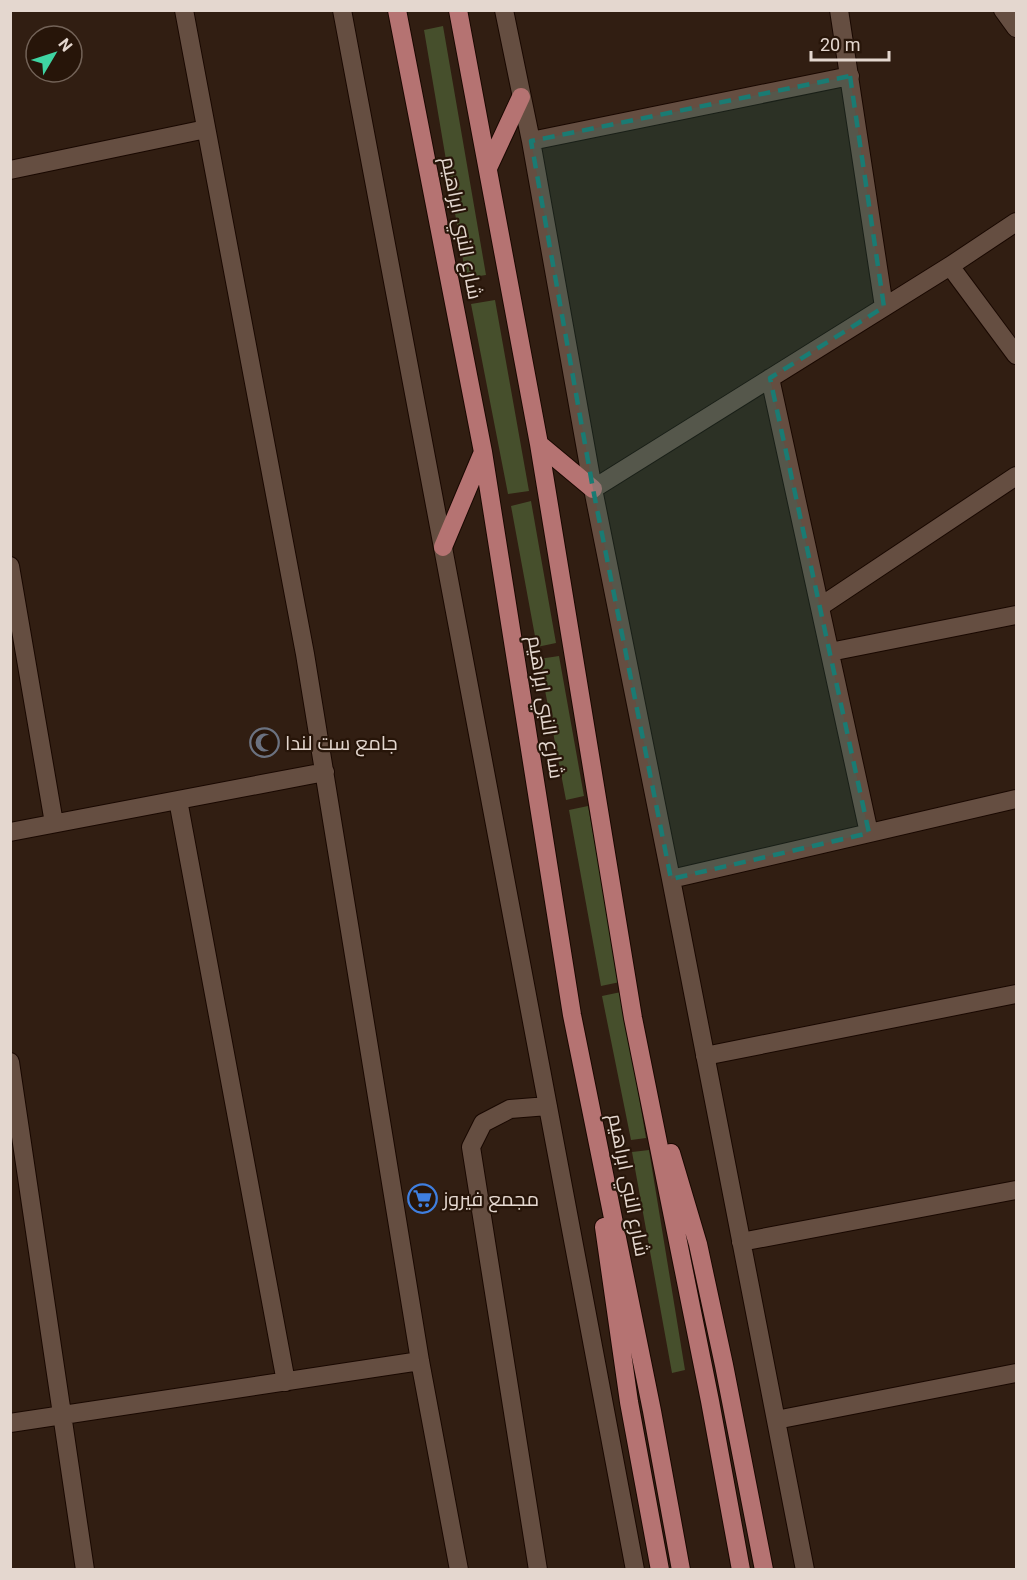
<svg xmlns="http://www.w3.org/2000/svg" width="1027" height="1580" viewBox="0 0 1027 1580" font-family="Roboto,Cairo,sans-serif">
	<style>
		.green { fill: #464f2c }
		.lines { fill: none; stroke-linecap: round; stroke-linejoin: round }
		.minor-casing { stroke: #190801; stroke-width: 20 }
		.major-casing { stroke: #190801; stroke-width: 20 }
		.minor { stroke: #654e41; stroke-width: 18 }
		.major { stroke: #b57372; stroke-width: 18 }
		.marked { fill: #1a7b73; fill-opacity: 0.2; stroke: #1a7b73; stroke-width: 4.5; stroke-dasharray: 12 8; stroke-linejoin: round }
		.labels { text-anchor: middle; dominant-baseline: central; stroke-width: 4.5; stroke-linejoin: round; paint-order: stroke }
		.street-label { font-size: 20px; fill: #e4d7cf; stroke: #271509 }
		.poi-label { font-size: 20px; fill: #e4d7cf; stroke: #271509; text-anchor: start }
	</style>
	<rect width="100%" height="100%" fill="#311e12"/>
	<path class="green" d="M443,26L486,275L466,278L424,30Z
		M495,300L529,491L508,494L471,304Z
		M531,501L556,643L537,647L511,506Z
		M559,656L584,796L566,800L539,659Z
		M588,806L620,982L601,986L569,810Z
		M621,992L646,1138L631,1140L602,996Z
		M649,1150L685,1370L672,1373L632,1152Z"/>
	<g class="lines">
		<defs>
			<path id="minor" d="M184,10L305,654L420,1361L459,1570
				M342,10L635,1570
				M504,10L531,141L593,489L671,879L805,1570
				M839,10L884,307
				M1003,10L1016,28
				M531,141L850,76
				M10,170L206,129
				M950,266L1016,355
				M770,378L869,833
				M593,489L950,266L1016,222
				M10,566L54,823
				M821,606L1016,476
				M830,652L1016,615
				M178,800L286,1382
				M10,832L325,772
				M671,879L1016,799
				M705,1056L1016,994
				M10,1062L85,1570
				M741,1242L1016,1190
				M776,1420L1016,1373
				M10,1423L420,1361
				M538,1570L471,1147L483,1123L510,1109L548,1106"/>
			<path id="major" d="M397,10L483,452L572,1015L652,1411L681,1570
				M458,10L539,444L633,1018L710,1401L741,1570
				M488,168L521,97
				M539,444L593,489
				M443,547L483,452
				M671,1153L698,1244L724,1365L764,1570
				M604,1227L629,1402L660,1570"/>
		</defs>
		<use href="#minor" class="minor-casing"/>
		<use href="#major" class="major-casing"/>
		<use href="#minor" class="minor"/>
		<use href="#major" class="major"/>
	</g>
	<path class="marked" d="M850,76L884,307L770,378L869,833L671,879L593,489L531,141Z"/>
	<defs>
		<symbol id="mosque-ring" viewBox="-11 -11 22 22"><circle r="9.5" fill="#271509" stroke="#6b7280" stroke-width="1.5"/><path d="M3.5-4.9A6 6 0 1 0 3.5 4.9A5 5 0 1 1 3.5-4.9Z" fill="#6b7280"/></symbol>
		<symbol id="supermarket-ring" viewBox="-11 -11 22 22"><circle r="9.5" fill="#271509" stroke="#3f7fe0" stroke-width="1.5"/><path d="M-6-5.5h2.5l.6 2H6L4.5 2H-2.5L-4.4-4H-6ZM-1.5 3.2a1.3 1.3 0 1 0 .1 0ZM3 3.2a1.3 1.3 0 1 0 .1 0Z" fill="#3f7fe0"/></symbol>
	</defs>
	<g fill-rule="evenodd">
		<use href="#mosque-ring" x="248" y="726" width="33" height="33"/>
		<use href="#supermarket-ring" x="406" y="1182" width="33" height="33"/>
	</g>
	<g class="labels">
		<g class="street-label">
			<text transform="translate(462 228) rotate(79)">شارع النبي ابراهيم</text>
			<text transform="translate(546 707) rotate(81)">شارع النبي ابراهيم</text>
			<text transform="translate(629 1185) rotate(79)">شارع النبي ابراهيم</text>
		</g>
		<g class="poi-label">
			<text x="285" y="743">جامع ست لندا</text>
			<text x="443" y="1199">مجمع فيروز</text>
		</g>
	</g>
	<rect width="1027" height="1580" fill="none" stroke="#e4d7cf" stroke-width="24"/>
	<g transform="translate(54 54) rotate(51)"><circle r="28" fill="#271509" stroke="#736358" stroke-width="1.5"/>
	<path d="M0-4.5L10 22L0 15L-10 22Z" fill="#3fd4a2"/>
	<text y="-9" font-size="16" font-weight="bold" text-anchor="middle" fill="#e4d7cf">N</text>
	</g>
	<path d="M811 51v9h78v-9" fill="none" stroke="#e4d7cf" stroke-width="3"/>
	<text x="820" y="51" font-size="18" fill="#e4d7cf" stroke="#271509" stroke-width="4.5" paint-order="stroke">20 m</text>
</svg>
